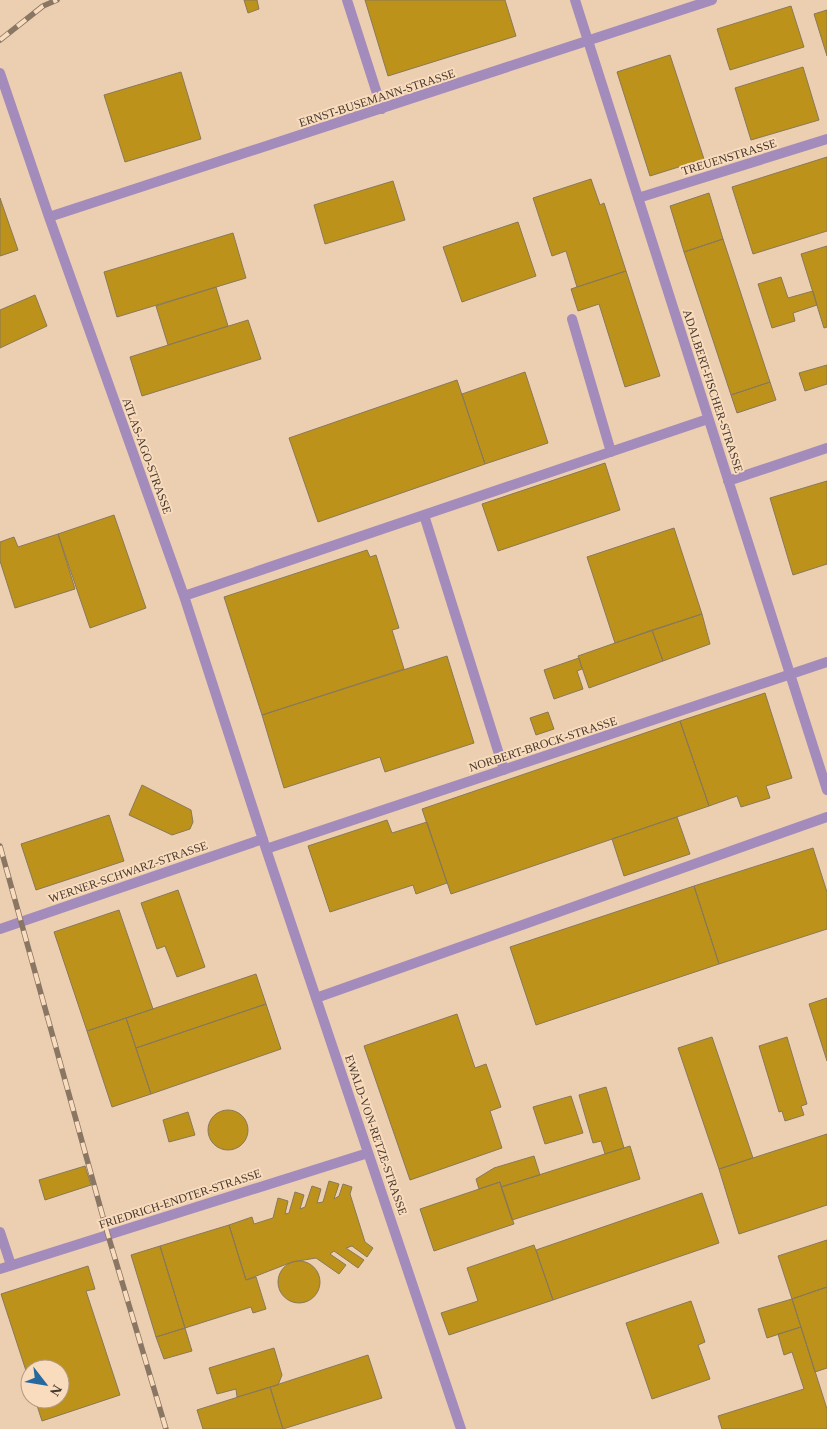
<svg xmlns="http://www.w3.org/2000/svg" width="827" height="1429" viewBox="0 0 827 1429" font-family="'Times New Roman',serif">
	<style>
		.building { fill: #bd921a; stroke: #887958 }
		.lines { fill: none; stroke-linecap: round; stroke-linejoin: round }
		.lane { stroke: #a38bbc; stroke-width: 10 }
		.rail-casing { stroke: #897663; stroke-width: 5.5 }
		.rail { stroke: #f9dbbd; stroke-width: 4; stroke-dasharray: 11; stroke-linecap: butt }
		.labels { text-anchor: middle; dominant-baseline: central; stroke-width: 4; stroke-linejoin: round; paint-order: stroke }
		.street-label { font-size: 12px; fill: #45392d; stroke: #f9dbbd }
	</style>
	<rect width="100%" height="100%" fill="#ecceb1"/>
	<path class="building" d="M244,0H257L259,9L248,13Z
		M365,0H505L516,36L388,76Z
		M791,6L804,47L730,70L717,29Z
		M827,10V56L814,14Z
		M670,55L704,159L650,176L617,72Z
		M803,67L819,120L751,140L735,88Z
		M181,72L201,139L125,162L104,95Z
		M827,157V231L753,254L732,187Z
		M591,179L600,205L604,203L626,271L577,287L566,251L552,256L533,198Z
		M393,181L405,220L325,244L314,205Z
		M709,193L723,239L684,252L670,206Z
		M0,198L18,250L0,256Z
		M518,222L536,276L462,302L443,247Z
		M233,233L246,278L117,317L104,272Z
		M723,239L770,382L731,395L684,252Z
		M827,246V327L824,328L801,254Z
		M626,271L660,376L625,387L599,304L578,311L571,289Z
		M781,277L788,298L813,291L817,305L793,313L795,321L772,328L758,284Z
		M216,287L228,326L168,345L156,306Z
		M35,295L47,326L0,348V310Z
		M248,320L261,359L142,396L130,357Z
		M827,365V384L805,391L799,373Z
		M525,372L548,443L485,464L462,394Z
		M457,380L485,464L318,522L289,438Z
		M770,382L776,400L737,413L731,395Z
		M605,463L620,510L498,551L482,504Z
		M827,481V564L793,575L770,498Z
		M114,515L146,608L90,628L58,534Z
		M674,528L702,614L615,643L587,557Z
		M58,534L75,589L15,608L0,561V542L14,537L18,547Z
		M367,550L370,557L376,555L399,628L392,630L404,669L262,715L224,597Z
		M702,614L710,644L663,661L652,630Z
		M652,630L663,661L589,688L578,656Z
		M447,656L474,743L385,772L380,757L284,788L262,715Z
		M579,658L582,669L577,671L583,689L554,699L544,670Z
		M765,693L792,778L766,786L770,798L741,807L737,796L709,806L680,721Z
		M548,712L554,729L536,735L530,718Z
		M680,721L709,806L451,894L422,809Z
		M142,785L191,810L193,822L190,829L172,835L129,815Z
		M109,815L124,861L36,890L21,844Z
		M677,817L690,854L624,876L612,839Z
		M387,820L392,833L427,822L447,883L416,894L413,885L330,912L308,846Z
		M813,848L827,892V929L719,964L694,886Z
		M694,886L719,964L536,1025L510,947Z
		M178,890L205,967L177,977L165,946L157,949L141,903Z
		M119,910L153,1009L87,1031L54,932Z
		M256,974L266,1004L136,1048L126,1018Z
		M827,998V1061L809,1004Z
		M266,1004L281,1049L151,1094L136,1048Z
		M457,1014L475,1068L486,1064L501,1107L490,1111L502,1148L410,1180L364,1046Z
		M126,1018L151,1094L112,1107L87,1031Z
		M712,1037L753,1158L719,1169L678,1048Z
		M787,1037L807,1104L801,1106L804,1115L785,1121L782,1111L779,1112L759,1046Z
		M606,1087L624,1148L605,1154L601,1141L593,1143L579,1095Z
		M571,1096L583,1133L545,1144L533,1107Z
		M208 1130a20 20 0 1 1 40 0a20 20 0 1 1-40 0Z
		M188,1112L195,1135L169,1142L163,1120Z
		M827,1134V1205L739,1234L719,1169Z
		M630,1146L640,1179L512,1220L501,1187Z
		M534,1156L540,1175L501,1187L500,1182L479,1189L476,1179L494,1168Z
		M85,1166L91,1185L45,1200L39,1180Z
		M329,1181L339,1184L334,1199L339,1196L343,1184L352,1187L350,1194L365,1242L373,1248L367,1257L352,1246L346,1248L364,1260L358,1268L334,1251L330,1254L346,1265L339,1274L316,1258L292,1262L246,1280L229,1225L252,1217L254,1224L273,1218L278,1198L288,1201L285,1214L289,1213L295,1192L304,1195L300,1209L305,1207L312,1186L321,1189L317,1203L323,1202Z
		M500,1182L514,1224L434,1251L420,1209Z
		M702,1193L719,1243L553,1300L536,1250Z
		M229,1225L246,1280L256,1277L266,1309L253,1313L251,1307L185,1328L160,1246Z
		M827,1240V1287L792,1299L778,1256Z
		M534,1245L553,1300L449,1335L441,1313L478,1301L467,1268Z
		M160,1246L185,1328L156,1337L131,1255Z
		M278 1282a21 21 0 1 1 42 0a21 21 0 1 1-42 0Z
		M88,1266L95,1289L86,1291L120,1395L42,1421L35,1399H60V1369H30V1383L1,1294Z
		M827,1287V1368L815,1372L792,1299Z
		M792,1299L801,1327L767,1338L758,1309Z
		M691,1301L705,1342L698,1345L710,1379L652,1399L626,1323Z
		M801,1327L827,1409V1429H722L718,1416L804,1389L792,1352L784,1355L778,1334Z
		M185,1328L192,1351L164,1359L156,1337Z
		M274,1348L282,1375L278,1385L237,1397L236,1389L217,1394L209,1368Z
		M368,1355L382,1398L283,1429L270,1387Z
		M270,1387L283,1429H203L197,1410Z"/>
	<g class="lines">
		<path class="lane" d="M347,0L382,109
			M575,0L827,790
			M0,73L49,217L184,596L266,849L461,1429
			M638,198L827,139
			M49,217L712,0
			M572,319L611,452
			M728,481L827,448
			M424,515L504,770
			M184,596L708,419
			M266,849L827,662
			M0,929L263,839
			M316,998L827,817
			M0,1232L11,1265
			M0,1269L368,1153"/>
		<defs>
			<path id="rail" d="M0,40L43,6L57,0
				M0,846L108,1235L166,1429"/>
		</defs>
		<use href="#rail" class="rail-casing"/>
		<use href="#rail" class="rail"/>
	</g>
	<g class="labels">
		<g class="street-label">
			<text transform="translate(377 98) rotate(-18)">ERNST-BUSEMANN-STRASSE</text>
			<text transform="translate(729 157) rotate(-17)">TREUENSTRASSE</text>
			<text transform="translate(713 391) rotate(72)">ADALBERT-FISCHER-STRASSE</text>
			<text transform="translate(147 456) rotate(70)">ATLAS-AGO-STRASSE</text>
			<text transform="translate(543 744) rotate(-18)">NORBERT-BROCK-STRASSE</text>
			<text transform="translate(128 872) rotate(-19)">WERNER-SCHWARZ-STRASSE</text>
			<text transform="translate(376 1135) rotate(71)">EWALD-VON-RETZE-STRASSE</text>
			<text transform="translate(180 1199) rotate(-18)">FRIEDRICH-ENDTER-STRASSE</text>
		</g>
	</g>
	<g transform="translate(45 1384) rotate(121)"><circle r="24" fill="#f9dbbd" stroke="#b19a83"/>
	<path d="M0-4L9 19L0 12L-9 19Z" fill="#26699e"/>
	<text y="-8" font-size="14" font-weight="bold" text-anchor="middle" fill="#45392d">N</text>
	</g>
</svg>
